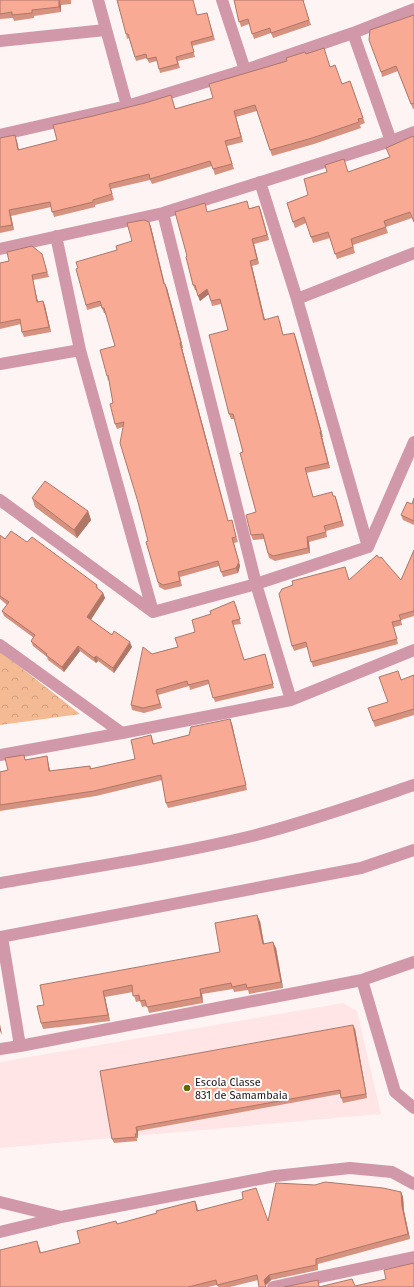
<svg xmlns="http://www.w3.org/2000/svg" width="414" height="1287" viewBox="0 0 414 1287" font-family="'Fira Sans',sans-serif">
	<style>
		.built { fill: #ffe5e5 }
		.park { fill: url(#park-crowns) }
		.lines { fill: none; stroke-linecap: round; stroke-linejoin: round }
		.minor { stroke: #d198aa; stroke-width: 12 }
		.wall { fill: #d6927f }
		.shaded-wall { fill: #ae7768 }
		.building { fill: #f9aa94; stroke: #ae7768 }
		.poi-dot { fill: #646705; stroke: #fff; stroke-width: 1.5 }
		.labels { text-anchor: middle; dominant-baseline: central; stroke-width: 4; stroke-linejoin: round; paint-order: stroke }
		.poi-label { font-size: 11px; fill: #1d1616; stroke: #fff; text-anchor: start }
	</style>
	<defs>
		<pattern id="park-crowns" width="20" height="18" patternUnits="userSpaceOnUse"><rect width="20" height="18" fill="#f4ba93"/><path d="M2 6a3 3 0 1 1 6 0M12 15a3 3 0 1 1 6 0" fill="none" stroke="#d19f7e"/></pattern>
	</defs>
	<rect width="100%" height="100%" fill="#fef4f4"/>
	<path class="built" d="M343,1003L357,1011L381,1114L0,1148V1062Z"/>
	<path class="park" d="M0,651L80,714L0,725Z"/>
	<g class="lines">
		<path class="minor" d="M98,0L127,106
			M222,0L245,70
			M353,33L391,141
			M0,41L105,30
			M0,135L127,106L245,70L353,33L414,9
			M260,182L297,299L368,547
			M163,213L256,584L291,700
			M56,236L80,350L153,612
			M0,249L163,213L391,141L414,132
			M297,299L414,253
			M0,364L80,350
			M0,500L153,612L256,584L368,547L414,442
			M0,645L122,733L291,700L414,650
			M0,755L122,733
			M0,883C84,868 169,856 252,836C307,822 361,803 414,785
			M0,937L361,868L414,850
			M2,937L20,1046
			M362,980L395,1092L414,1108
			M0,1049L20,1046L362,980L414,962
			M0,1202L61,1217L275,1176L350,1168L392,1172L414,1184
			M0,1232L58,1218
			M273,1287L414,1257"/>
	</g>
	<path class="wall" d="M0,0H71V4L61,5V12L34,16V18L14,21L13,18L0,19Z
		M234,0H305L303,1L311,25L273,38L271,33L254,39L249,24L241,27Z
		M207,13L215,40L192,46L195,57L178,61L180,68L160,73L157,61L149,63L147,58L136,61L129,38L127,39L126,34Z
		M414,15V109H413L398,71L382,77L381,72Z
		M306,54L330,67L342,84L350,81L365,123L360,125L361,128L314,144L272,156L257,111L236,117L243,142L227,146L234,169L215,175L212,166L152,184L150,180L111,189L114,200L95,205V207L54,217L51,207L11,216L14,230L0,233V138L17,141L18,150L57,140L173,101L175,109L213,98L287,61Z
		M389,157L412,218L386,227L388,233L353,245L355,253L337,259L330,238L313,243L306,223L295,228L287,203L308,195L349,172Z
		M259,206L269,240L254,244L259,264L252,266L265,320L280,321L283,335L294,333L323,437H322L330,468L306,473L313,497L335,496L344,526L326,531L327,537L309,542L310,553L275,561L269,558L264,539L253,540L251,535L256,512L243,452L234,419H231L229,414L228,330L221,304L212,306L209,294L200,301L196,290H195L193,285L187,256L208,212L250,208Z
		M149,222L151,227L164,284L167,288L183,348H182L212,460L228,521L232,520L233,525L238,542L234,543L240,566L238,573L223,577L219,566L180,577L182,586L165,590L159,587L158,582L123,427L117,429L115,424L113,403L109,380L108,381L107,376L115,346L106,313H104L101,306L87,310L86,305L78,268L117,250L132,241Z
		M42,254L49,277L33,280L38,302L43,301L45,306L51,332L24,337L22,332L21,324L0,329V263Z
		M32,498L88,511L91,520L77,538L35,507Z
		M414,498V525L403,520L401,515L412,504Z
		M0,535L5,539L27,542L97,585L98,589L103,593L105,598L91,620L112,635L132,647L114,673L98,661L96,663L80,651L64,672L48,660L47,657L33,646L31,641L34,638L4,616L2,611L7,605L0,599Z
		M414,550V616L401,620L402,625L394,627L398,644L313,667L307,647L294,651L292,646L293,585L349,580L379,558L401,580Z
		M236,605L241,624L233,625L244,660L265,654L274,688L215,702L209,684L190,690L189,686L158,695L162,708L144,713L132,710L131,705L152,654L178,647L195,632L211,614Z
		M414,675V715L375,727L368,708L388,702L401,680Z
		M230,719L232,724L247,790L168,808L166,803L162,780L96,796L0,811V772L8,770L26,760L47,756L50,771L90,766L91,769L135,759L151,735L154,744L189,735Z
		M260,921L264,944L276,948L283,988L249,994L248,990L234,992L233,989L202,994L203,1003L149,1013L147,1006L142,1007L140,1001L136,1002L133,992L105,997L110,1021L43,1029L41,1023L44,1005L220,952Z
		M355,1029L367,1098L343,1103L340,1094L138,1131V1138H137V1141L114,1143L112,1139L100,1071Z
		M401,1192L403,1197L404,1211L410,1239L318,1264V1270L271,1280L266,1285L258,1280L230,1287H218L217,1285L208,1287H0L39,1246L41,1253L80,1243L118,1224L157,1213L195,1201L197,1206L198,1211L268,1221Z"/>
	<path class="shaded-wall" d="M59,0L61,5V12L59,7Z
		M234,111L236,117L243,142L241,137Z
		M15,135L17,141L20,155L18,150Z
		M259,206L261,211L269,240L267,235Z
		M9,210L11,216L14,230L12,225Z
		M149,222L151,227L166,289L164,284Z
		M252,239L254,244L259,264L257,259Z
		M250,261L252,266L266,325L264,320Z
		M32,275L33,280L39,307L37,302Z
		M165,284L167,288L183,348L181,343Z
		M207,289L209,294L200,301L198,296Z
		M43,301L45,306L51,332L49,327Z
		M294,333L296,338L323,437L321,432Z
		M180,343L182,348L212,460L230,526L210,455Z
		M320,432L322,437L330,468L328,463Z
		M335,496L337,501L344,526L342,521Z
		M88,511L91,520L77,538L74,530Z
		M307,537L309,542L310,553L308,548Z
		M232,538L240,566L238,573L236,568Z
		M103,593L105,598L89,622L87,617Z
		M130,642L132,647L114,673L113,668Z
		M78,646L80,651L64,672L62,667Z
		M96,656L98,661L96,663L94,658Z
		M230,719L232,724L247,790L246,785Z
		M47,756L51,776L49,771Z
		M257,915L260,921L265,950L263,944Z
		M273,942L276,948L283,988L281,982Z
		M200,989L202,994L203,1003L201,997Z
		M103,991L105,997L110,1021L108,1015Z
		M0,1024L2,1035L0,1031Z
		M353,1025L355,1029L367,1098L366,1094Z
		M136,1127L138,1131V1138L137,1134Z
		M401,1192L403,1197L404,1211L410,1239L408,1234L402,1206Z
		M195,1201L197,1206L198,1216Z
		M269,1275L271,1280L266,1285V1287L264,1280Z"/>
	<path class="building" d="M0,0H59V7L32,10V13L12,15V12L0,14Z
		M117,0H193L197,15L207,13L213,36L191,42L194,52L176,57L178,64L159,69L156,57L147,59L146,54L135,57L128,34H126Z
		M234,0H303L309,20L271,33L270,28L252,34L248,19L239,22Z
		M414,15V103L411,104L396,66L381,72L369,40L370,30Z
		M324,48L330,67L335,65L342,84L350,81L363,118L358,119L359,122L312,138L270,150L255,105L234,111L241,137L225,141L232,164L213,169L210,161L150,179L149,174L109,184L112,194L93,200V202L52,212L50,202L9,210L12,225L0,227V138L15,135L18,150L57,140L53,125L93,116L145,103L171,95L175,109L213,98L209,84L287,61L286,58L305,52L306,54Z
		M413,136L414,138V222L410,212L384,221L386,227L351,239L353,247L335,254L328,232L311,237L304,217L293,222L287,203L308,195L304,179L327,172L325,165L344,159L348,172L390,157L386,148Z
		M247,201L249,209L259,206L267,235L252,239L257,259L250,261L264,320L278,316L283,335L294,333L321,432H320L328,463L305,468L313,497L332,492L333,496H335L342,521L324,526L326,532L307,537L308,548L273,556L268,553L263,534L251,535L246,515L256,512L240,453L243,452L233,414H229L209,335L228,330L220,299L211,301L207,289L198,296L195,285H193L186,257L187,256L175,212L205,203L207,212Z
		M144,220L149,222L164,284H165L181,343H180L210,455L228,521L232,520L236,537L232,538L239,562L236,568L221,572L218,561L178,572L180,581L163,585L158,582L146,542L148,541L138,502L120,443L124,422L115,424L110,404L113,403L108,375L107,376L100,350L115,346L104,308H102L100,301L86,305L76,269L78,268L76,262L117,250L116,246L132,241L127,223Z
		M32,246L42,254L47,272L32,275L37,302L43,301L49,327L22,332L20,319L0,323V263L9,261L7,252Z
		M45,481L88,511L74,530L32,498Z
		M414,498V521L401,515L407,502L412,504Z
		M11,531L27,542L32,537L97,585L96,587L103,593L87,617L112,635L114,631L130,642L113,668L96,656L94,658L78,646L62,667L46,655L47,654L31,641L35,635L2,611L9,602L0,596V535L5,539Z
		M414,550V611L399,615L401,620L392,622L397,639L311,662L306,642L292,646L279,594L282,589L293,585L292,581L345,567L349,580L377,555L379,558L381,557L401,580Z
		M234,601L240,619L232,621L244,660L265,654L273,684L213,698L208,680L188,685L187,681L156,690L160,704L143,708L131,705L143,647L152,654L178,647L175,638L195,632L192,620L211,614L210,611Z
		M398,671L401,680L414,675V709L373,721L368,708L388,702L379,677Z
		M230,719L246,785L166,803L161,775L94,791L0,805V772L8,770L5,758L24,755L25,760L47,756L49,771L90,766V769L135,759L131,740L151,735L153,744L189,735L191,727Z
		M257,915L263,944L273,942L281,982L247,988L246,984L232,987L231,983L200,989L201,997L147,1007L145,1000L140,1001L139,995L133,996L132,985L103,991L108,1015L41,1023L37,1006L44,1005L40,985L220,952L215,923Z
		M353,1025L366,1094L341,1098L340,1090L136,1127L137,1134H135L136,1137L112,1139L100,1071Z
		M325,1182L383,1188L401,1192L402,1206L408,1234L316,1259V1265L269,1275L264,1280L266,1287H259L257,1275L217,1285L216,1280L188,1287H0V1250L37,1241L40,1253L80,1243L77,1231L116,1221L117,1224L157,1213L156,1211L195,1201L197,1211L243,1199L242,1192L256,1188L268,1221L276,1183L315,1185Z
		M414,1263V1287H284L318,1280L319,1287L352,1279L355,1286L386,1279L384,1270Z"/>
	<circle class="poi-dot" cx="187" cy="1088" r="4"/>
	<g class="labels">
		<g class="poi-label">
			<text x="195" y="1082">Escola Classe<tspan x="195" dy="13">831 de Samambaia</tspan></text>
		</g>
	</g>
</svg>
